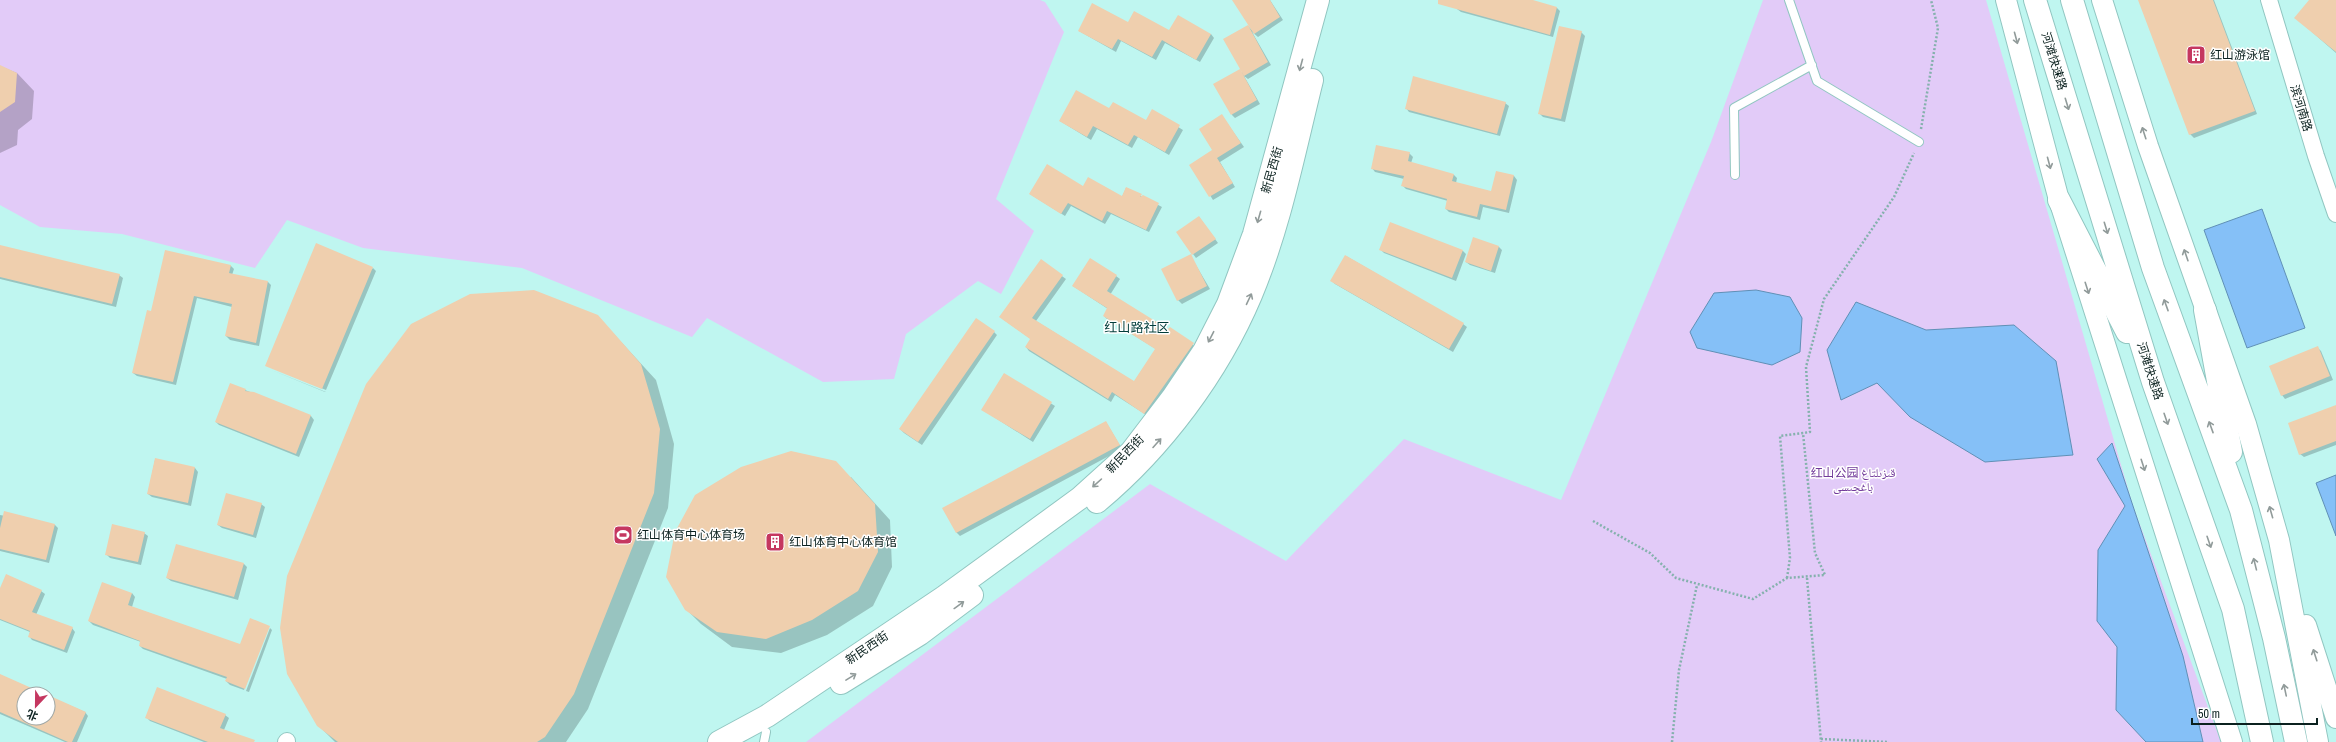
<svg xmlns="http://www.w3.org/2000/svg" width="2336" height="742" viewBox="0 0 2336 742" font-family="'Archivo Narrow','Noto Naskh Arabic','Noto Sans SC',sans-serif">
	<style>
		.green { fill: #e2cbf8 }
		.water { fill: #85c0f7; stroke: #6090b6 }
		.shadow { fill: #0003 }
		.building { fill: #efcfae }
		.lines { fill: none; stroke-linecap: round; stroke-linejoin: round }
		.service-casing { stroke: #91c6c1; stroke-width: 10 }
		.minor-casing { stroke: #91c6c1; stroke-width: 18 }
		.tertiary-casing { stroke: #91c6c1; stroke-width: 22 }
		.secondary-casing { stroke: #91c6c1; stroke-width: 24 }
		.trunk-casing { stroke: #91c6c1; stroke-width: 24 }
		.path { stroke: #85b1ad; stroke-width: 2.5; stroke-dasharray: 2 2; stroke-linecap: butt }
		.service { stroke: #fff; stroke-width: 8 }
		.minor { stroke: #fff; stroke-width: 16 }
		.tertiary { stroke: #fff; stroke-width: 20 }
		.secondary { stroke: #fff; stroke-width: 22 }
		.trunk { stroke: #fff; stroke-width: 22 }
		.oneway { stroke: #919b9a }
		.labels { text-anchor: middle; dominant-baseline: central; stroke-width: 3; stroke-linejoin: round; paint-order: stroke }
		.poi-label { font-size: 12px; fill: #0b211f; stroke: #fff; text-anchor: start }
		.street-label { font-size: 12px; fill: #0b211f; stroke: #fff }
		.park-label { font-size: 12px; fill: #703899; stroke: #fff }
		.neighbourhood-label { font-size: 13px; fill: #013d3a; stroke: #fff }
	</style>
	<rect width="100%" height="100%" fill="#bff6f0"/>
	<path class="green" d="M0,0H1040L1045,2L1064,32L996,199L1034,231L1001,294L978,281L906,334L894,379L823,382L707,318L692,337L522,268L363,248L287,220L255,268L122,234L40,227L0,205Z
		M1763,0H1986L2133,506L2221,742H806L1150,484L1286,561L1404,439L1561,500L1711,142Z"/>
	<path class="water" d="M2262,209L2305,328L2247,348L2204,230Z
		M1756,290L1790,297L1802,318L1800,352L1772,365L1697,348L1690,332L1714,293Z
		M1856,302L1926,330L2014,325L2056,361L2073,455L1985,462L1910,417L1877,383L1841,400L1827,350Z
		M2112,443L2183,656L2203,742H2146L2116,710L2117,647L2097,621L2098,550L2125,506L2097,459Z
		M2336,475V536L2316,483Z"/>
	<path class="shadow" d="M1234,0H1270L1283,20L1258,37L1252,32L1271,65L1248,79L1244,76L1260,104L1235,118L1232,115L1239,70L1242,73L1248,26L1252,30Z
		M1459,0H1529L1557,8L1560,11L1553,37L1461,12L1457,9Z
		M2139,0H2214L2257,114L2194,138L2190,134Z
		M2311,0H2336V53L2296,18Z
		M1129,23L1170,31L1211,34L1214,38L1200,62L1165,43L1156,60L1121,41L1116,52L1079,31Z
		M1581,32L1585,36L1565,122L1543,117L1539,113Z
		M0,66L17,73L34,91L32,119L18,130L17,145L0,153Z
		M1505,103L1509,106L1500,136L1409,112L1406,108Z
		M1110,110L1146,121L1152,111L1183,130L1169,155L1138,137L1132,148L1097,129L1091,140L1060,121Z
		M1222,116L1244,147L1220,162L1235,187L1213,200L1191,165L1214,150Z
		M1409,153L1413,157L1411,163L1454,175L1457,178L1456,183L1492,192L1497,172L1514,176L1517,180L1509,213L1483,207L1480,220L1449,212L1446,209L1448,201L1406,189L1403,186L1404,179L1375,172L1372,168Z
		M1126,188L1162,207L1149,232L1111,214L1105,224L1071,206L1065,216L1030,194L1122,197Z
		M1199,217L1218,243L1196,258L1193,254Z
		M1474,239L1499,247L1502,250L1495,273L1470,265L1466,262Z
		M0,246L119,275L123,278L116,307L0,279Z
		M1380,249L1463,251L1466,254L1456,281L1384,253Z
		M1190,255L1210,289L1182,304L1178,300Z
		M1346,256L1463,324L1467,327L1453,352L1335,284L1332,281Z
		M1041,261L1066,279L1036,321L1134,382L1156,349L1107,319L1104,316L1108,309L1073,286L1116,276L1120,279L1110,295L1196,347L1148,416L1115,395L1111,402L1029,351L1026,347L1031,339L1004,320Z
		M230,265L234,269L232,275L268,282L271,285L259,346L230,340L226,336L232,307L197,298L176,385L137,376L133,373L152,312Z
		M373,268L376,271L326,390L266,365Z
		M612,332L656,380L674,444L668,508L588,709L566,742H335L318,725Z
		M994,332L997,335L922,445L904,433L900,429Z
		M2318,348L2321,351L2333,380L2285,399L2282,395Z
		M269,369L326,392H325Z
		M1004,374L1055,406L1033,442L983,410Z
		M245,390L311,416L314,420L299,457L219,425L216,422Z
		M2336,406V445L2304,457L2300,454Z
		M1106,422L1122,449L960,536L956,532Z
		M155,460L195,468L198,472L191,506L152,497L148,494Z
		M851,477L890,520L892,567L873,606L827,635L781,653L732,647L701,624L686,609Z
		M261,504L265,507L256,538L222,528L218,525Z
		M0,515L55,525L58,528L49,563L0,551Z
		M144,533L148,536L141,565L110,558L106,554Z
		M244,564L247,567L238,600L171,581L167,578Z
		M0,590L41,591L45,594L36,615L72,628L75,632L67,653L32,640L29,636L30,632L0,620Z
		M132,593L135,597L132,607L240,645L268,627L244,690L230,685L226,681L227,679L143,649L140,646L141,642L93,625L89,621Z
		M270,628L272,630L249,692L246,691Z
		M0,675L43,694H24V718H48V696L85,712L88,716L77,742H65L0,714Z
		M225,715L229,718L224,730L252,742H204L150,721L146,717Z"/>
	<path class="building" d="M1232,0H1270L1280,17L1254,34Z
		M1438,0H1533L1557,7L1550,35L1438,4Z
		M2138,0H2213L2255,111L2189,135Z
		M2309,0H2336V52L2294,18Z
		M1092,3L1128,22L1134,11L1169,30L1178,15L1211,34L1196,60L1162,40L1152,57L1118,39L1112,49L1078,31Z
		M1248,25L1268,62L1244,76L1223,39Z
		M1559,26L1582,31L1561,119L1538,114Z
		M0,65L17,73L15,102L0,112Z
		M1240,69L1257,100L1231,115L1213,84Z
		M1413,76L1506,102L1497,134L1405,109Z
		M1076,90L1109,108L1113,102L1146,120L1152,109L1180,125L1165,152L1134,135L1128,145L1093,126L1087,137L1059,121Z
		M1222,114L1241,143L1217,158L1233,183L1209,197L1189,165L1212,150L1199,129Z
		M1376,145L1410,152L1408,161L1454,174L1452,181L1491,191L1496,171L1514,175L1506,210L1480,204L1477,217L1445,209L1447,199L1401,186L1404,176L1371,169Z
		M1047,164L1083,186L1088,177L1122,196L1126,187L1142,194L1140,197L1143,195L1159,203L1146,230L1107,211L1102,221L1068,203L1061,214L1029,194Z
		M1199,216L1216,239L1192,255L1176,232Z
		M1390,222L1463,250L1452,278L1379,250Z
		M1473,237L1499,246L1491,271L1465,262Z
		M316,243L373,267L322,389L265,366Z
		M0,245L120,274L112,304L0,277Z
		M165,250L231,265L229,273L268,281L256,343L225,336L232,304L194,296L173,382L132,373L147,310L151,311Z
		M1191,254L1207,286L1177,301L1161,269Z
		M1345,255L1464,323L1449,349L1330,281Z
		M1090,258L1117,275L1107,291L1168,329L1170,327L1194,343L1144,414L1112,392L1108,399L1025,347L1030,339L999,317L1041,259L1063,275L1032,318L1134,381L1155,349L1103,316L1107,308L1072,286Z
		M534,290L598,315L641,364L660,429L654,493L574,694L545,737L537,742H338L317,726L287,674L280,628L287,576L366,384L411,324L470,294Z
		M976,318L995,331L918,442L899,429Z
		M2318,346L2330,376L2281,396L2269,366Z
		M1004,373L1052,402L1030,439L981,410Z
		M230,383L246,389L245,391L254,392L311,415L296,454L215,422Z
		M2336,405V441L2299,455L2288,423Z
		M1106,421L1120,445L956,533L942,508Z
		M791,451L836,461L875,504L878,552L858,591L812,620L766,639L717,632L685,610L666,577L675,532L695,495L741,467Z
		M155,458L195,467L188,503L147,494Z
		M226,493L262,503L253,535L217,525Z
		M4,511L55,524L46,560L0,549V528Z
		M112,524L145,532L138,562L105,555Z
		M176,544L244,563L234,597L166,578Z
		M6,574L42,590L32,612L73,627L64,650L28,637L30,631L0,619V588Z
		M102,582L132,593L128,605L240,644L250,618L270,626L245,689L225,681L227,677L139,646L140,641L88,621Z
		M0,674L45,694H24V718H48V695L86,712L72,742H68L0,712Z
		M157,687L226,714L220,728L255,740L254,742H208L145,718Z"/>
	<g class="lines">
		<defs>
			<path id="service" d="M1789,0L1817,81L1919,142
				M1735,175L1734,108L1812,65
				M764,742L766,732"/>
			<path id="minor" d="M2269,0L2316,156L2336,214
				M286,742L287,741"/>
			<path id="tertiary" d="M2006,0L2059,200L2232,742
				M2102,0L2148,146L2246,424L2279,540L2318,742
				M2306,625L2336,718"/>
			<path id="secondary" d="M1097,502C1162,448 1218,373 1251,295C1280,226 1294,152 1312,80
				M841,683L920,634L972,595
				M719,742L767,716L944,597L1080,498L1131,452L1173,397L1204,351L1228,304L1254,234L1318,0"/>
			<path id="trunk" d="M2035,0L2153,382L2233,609L2262,742
				M2072,0L2153,268L2241,510L2274,638L2296,742
				M2059,200L2127,332
				M2205,310L2231,452"/>
		</defs>
		<use href="#service" class="service-casing"/>
		<use href="#minor" class="minor-casing"/>
		<use href="#tertiary" class="tertiary-casing"/>
		<use href="#secondary" class="secondary-casing"/>
		<use href="#trunk" class="trunk-casing"/>
		<path class="path" d="M1921,129L1938,28L1931,0
			M1593,521L1650,553L1676,578L1753,599L1787,578L1825,575L1815,553L1803,433
			M1787,578L1790,558L1780,436L1810,432L1806,367L1824,299L1894,197L1914,153
			M1807,578L1821,742
			M1821,739L1889,742
			M1672,742L1679,670L1697,585"/>
		<use href="#service" class="service"/>
		<use href="#minor" class="minor"/>
		<use href="#tertiary" class="tertiary"/>
		<use href="#secondary" class="secondary"/>
		<use href="#trunk" class="trunk"/>
	</g>
	<defs><path id="oneway-shaft" d="M-6 0H5M1.5-3L5.5 0L1.5 3" fill="none" stroke-width="1.6" stroke-linecap="round" stroke-linejoin="round"/></defs>
	<g class="oneway">
		<use href="#oneway-shaft" transform="translate(2016 38) rotate(75)"/>
		<use href="#oneway-shaft" transform="translate(1301 65) rotate(105)"/>
		<use href="#oneway-shaft" transform="translate(2067 104) rotate(73)"/>
		<use href="#oneway-shaft" transform="translate(2144 133) rotate(-108)"/>
		<use href="#oneway-shaft" transform="translate(2049 163) rotate(75)"/>
		<use href="#oneway-shaft" transform="translate(1259 217) rotate(106)"/>
		<use href="#oneway-shaft" transform="translate(2106 228) rotate(73)"/>
		<use href="#oneway-shaft" transform="translate(2186 255) rotate(-109)"/>
		<use href="#oneway-shaft" transform="translate(2087 288) rotate(72)"/>
		<use href="#oneway-shaft" transform="translate(1249 299) rotate(-65)"/>
		<use href="#oneway-shaft" transform="translate(2166 305) rotate(-110)"/>
		<use href="#oneway-shaft" transform="translate(1211 337) rotate(117)"/>
		<use href="#oneway-shaft" transform="translate(2166 419) rotate(71)"/>
		<use href="#oneway-shaft" transform="translate(2211 427) rotate(-110)"/>
		<use href="#oneway-shaft" transform="translate(1157 443) rotate(-48)"/>
		<use href="#oneway-shaft" transform="translate(2143 465) rotate(72)"/>
		<use href="#oneway-shaft" transform="translate(1097 483) rotate(138)"/>
		<use href="#oneway-shaft" transform="translate(2271 512) rotate(-106)"/>
		<use href="#oneway-shaft" transform="translate(2209 542) rotate(71)"/>
		<use href="#oneway-shaft" transform="translate(2255 564) rotate(-104)"/>
		<use href="#oneway-shaft" transform="translate(959 605) rotate(-36)"/>
		<use href="#oneway-shaft" transform="translate(2315 655) rotate(-108)"/>
		<use href="#oneway-shaft" transform="translate(851 677) rotate(-32)"/>
		<use href="#oneway-shaft" transform="translate(2285 690) rotate(-102)"/>
	</g>
	<defs>
		<symbol id="building-square" viewBox="-11 -11 22 22"><rect x="-9" y="-9" width="18" height="18" rx="4" fill="#c53760" stroke="#fff"/><path d="M-4-6H4V6H1V3H-1V6H-4ZM-2.5-4.3h1.7v1.8h-1.7ZM.8-4.3h1.7v1.8H.8ZM-2.5-1h1.7V.8h-1.7ZM.8-1h1.7V.8H.8Z" fill="#fff"/></symbol>
		<symbol id="stadium-square" viewBox="-11 -11 22 22"><rect x="-9" y="-9" width="18" height="18" rx="4" fill="#c53760" stroke="#fff"/><path d="M0-5a6.5 5 0 1 0 0 10a6.5 5 0 1 0 0-10ZM-3.5-1.8h7v3.6h-7Z" fill="#fff"/></symbol>
	</defs>
	<g fill-rule="evenodd">
		<use href="#building-square" x="2185" y="44" width="22" height="22"/>
		<use href="#stadium-square" x="612" y="524" width="22" height="22"/>
		<use href="#building-square" x="764" y="531" width="22" height="22"/>
	</g>
	<g class="labels">
		<g class="poi-label">
			<text x="2210" y="55">红山游泳馆</text>
			<text x="637" y="535">红山体育中心体育场</text>
			<text x="789" y="542">红山体育中心体育馆</text>
		</g>
		<g class="street-label">
			<text transform="translate(2054 61) rotate(73)">河滩快速路</text>
			<text transform="translate(2301 108) rotate(73)">滨河南路</text>
			<text transform="translate(1272 170) rotate(-74)">新民西街</text>
			<text transform="translate(2150 371) rotate(72)">河滩快速路</text>
			<text transform="translate(1125 454) rotate(-46)">新民西街</text>
			<text transform="translate(867 648) rotate(-34)">新民西街</text>
		</g>
		<g class="park-label">
			<text x="1853" y="473">红山公园 قىزىلتاغ<tspan x="1853" dy="14">باغچىسى</tspan></text>
		</g>
		<g class="neighbourhood-label">
			<text x="1137" y="327">红山路社区</text>
		</g>
	</g>
	<g transform="translate(36 706) rotate(202)"><circle r="19" fill="#ffffff" stroke="#9da6a5"/>
	<path d="M0-3L7 15L0 10L-7 15Z" fill="#c53760"/>
	<text y="-6" font-size="11" font-weight="bold" text-anchor="middle" fill="#0b211f">北</text>
	</g>
	<path d="M2192 718v6h125v-6" fill="none" stroke="#0b211f" stroke-width="2"/>
	<text x="2198" y="718" font-size="12" fill="#0b211f" stroke="#ffffff" stroke-width="3" paint-order="stroke">50 m</text>
</svg>
